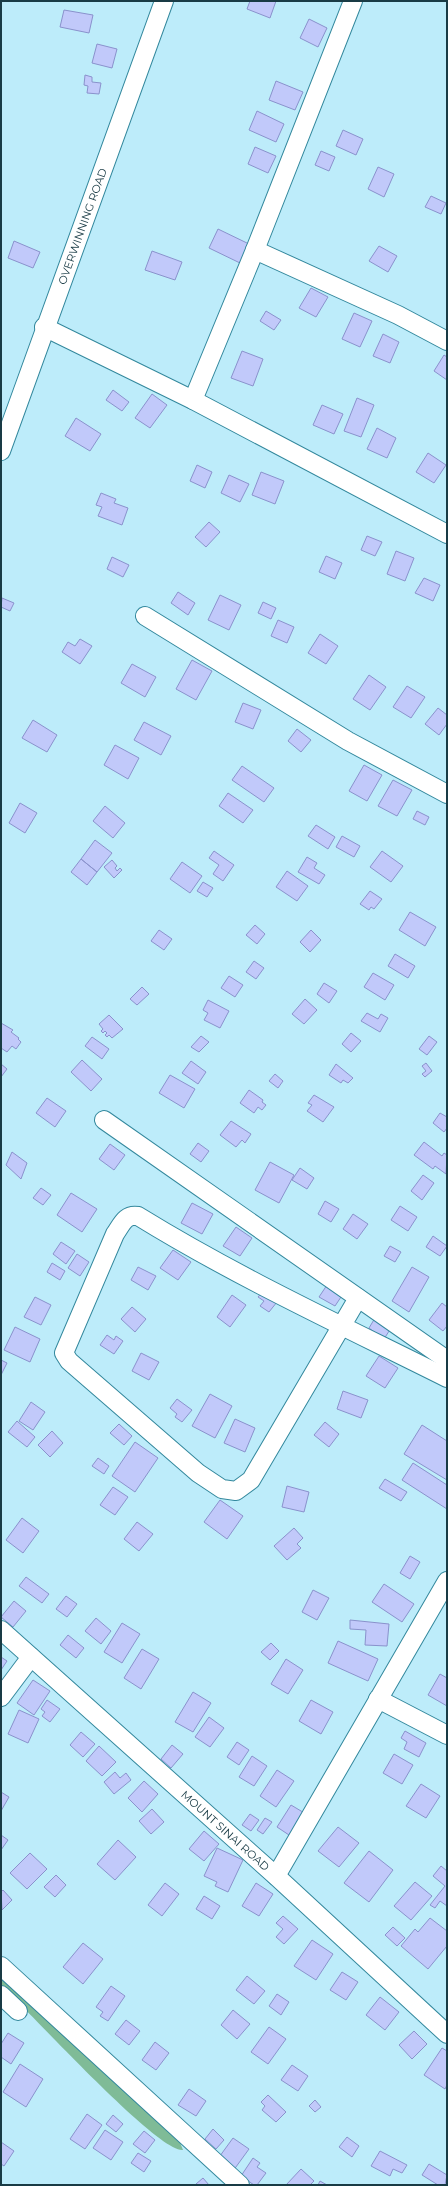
<svg xmlns="http://www.w3.org/2000/svg" width="448" height="2186" viewBox="0 0 448 2186" font-family="Montserrat,sans-serif">
	<style>
		.water { fill: #7fbb97 }
		.building { fill: #c1c9fa; stroke: #8a92cc }
		.lines { fill: none; stroke-linecap: round; stroke-linejoin: round }
		.street-casing { stroke: #33889d; stroke-width: 20 }
		.street { stroke: #fff; stroke-width: 18 }
		.labels { text-anchor: middle; dominant-baseline: central; stroke-width: 3; stroke-linejoin: round; paint-order: stroke }
		.street-label { font-size: 11px; fill: #193b45; stroke: #bdecfa }
	</style>
	<rect width="100%" height="100%" fill="#bdecfa"/>
	<path class="water" d="M1,1972L179,2140L183,2150C158,2153 27,2009 1,1985Z"/>
	<path class="building" d="M250,1H276L270,18L247,9Z
		M64,10L93,15L89,33L60,27Z
		M309,19L327,28L318,47L300,38Z
		M97,44L117,49L112,68L92,63Z
		M85,75L92,77V82L101,83L99,94L87,93L88,86L84,85Z
		M276,81L303,92L295,110L269,100Z
		M257,111L284,124L276,142L249,130Z
		M343,130L363,139L356,155L336,146Z
		M255,147L276,156L268,173L248,164Z
		M321,151L335,157L329,171L315,165Z
		M378,167L394,174L384,197L368,189Z
		M431,196L446,203L441,214L425,207Z
		M218,229L249,244L240,263L209,248Z
		M14,241L40,252L33,268L8,258Z
		M379,246L397,256L388,272L369,261Z
		M152,251L182,262L175,280L145,270Z
		M311,288L328,297L316,317L299,308Z
		M266,311L281,320L274,330L260,321Z
		M354,313L372,321L360,347L342,339Z
		M383,334L399,342L390,363L373,356Z
		M242,351L263,359L253,386L231,378Z
		M444,355L447,357V380L434,371Z
		M113,390L129,402L122,411L106,400Z
		M152,394L167,405L150,428L135,418Z
		M357,398L374,405L361,437L344,431Z
		M322,405L343,414L334,434L313,425Z
		M76,418L101,434L90,451L65,436Z
		M377,428L396,438L387,458L367,449Z
		M428,453L446,465L434,483L416,472Z
		M197,465L212,472L205,488L190,481Z
		M261,472L284,481L275,504L252,495Z
		M229,475L249,484L240,502L221,493Z
		M101,493L116,499L114,503L128,508L122,525L98,516L102,507L96,505Z
		M209,522L220,532L206,547L195,537Z
		M367,536L382,542L375,556L361,550Z
		M396,551L414,558L405,581L387,574Z
		M326,556L342,563L335,579L319,572Z
		M112,557L129,565L123,577L107,569Z
		M424,578L440,585L433,601L415,593Z
		M178,592L195,603L188,615L171,603Z
		M220,595L241,605L229,630L208,620Z
		M2,598L14,603L10,611L1,607Z
		M263,602L276,608L271,619L258,613Z
		M278,620L294,627L287,643L271,636Z
		M320,634L338,646L326,664L308,653Z
		M80,639L92,646L80,664L62,652L68,642L75,646Z
		M192,660L212,671L196,700L176,689Z
		M132,664L156,677L145,697L121,683Z
		M369,675L386,687L370,710L353,699Z
		M407,686L425,697L411,718L393,707Z
		M243,703L261,710L253,729L235,722Z
		M438,708L447,715V724L439,735L425,724Z
		M33,720L57,735L47,752L22,738Z
		M144,722L171,736L161,755L134,740Z
		M297,729L311,740L301,752L288,741Z
		M115,745L139,758L128,779L104,765Z
		M364,765L382,775L367,801L349,791Z
		M242,766L274,788L264,802L232,780Z
		M393,780L412,790L397,816L378,806Z
		M228,793L253,810L243,823L219,806Z
		M20,803L37,813L25,833L9,823Z
		M105,806L125,823L113,838L93,821Z
		M417,811L429,817L425,825L413,819Z
		M316,825L335,837L328,849L308,836Z
		M342,836L360,846L354,857L336,847Z
		M95,840L112,853L97,872L81,859Z
		M214,851L234,865L223,881L213,874L219,865L209,858Z
		M382,851L403,866L391,882L370,867Z
		M307,857L317,863L314,868L325,875L319,884L298,872Z
		M81,859L97,872L87,885L71,872Z
		M112,860L117,866L115,868L117,871L120,868L122,870L114,878L104,867Z
		M182,862L202,876L190,893L170,879Z
		M287,871L308,886L297,901L276,887Z
		M203,882L213,888L207,897L197,891Z
		M370,891L382,899L374,909L371,907L369,910L360,904Z
		M410,912L436,927L425,946L399,930Z
		M255,925L265,934L257,944L246,935Z
		M159,930L172,939L164,950L151,941Z
		M311,930L321,940L310,952L300,942Z
		M395,954L415,966L408,978L388,966Z
		M254,961L264,968L256,979L246,972Z
		M373,973L394,985L385,1000L364,987Z
		M229,976L243,985L235,997L221,988Z
		M324,983L337,991L329,1003L317,994Z
		M142,987L149,994L137,1005L130,999Z
		M305,999L317,1010L304,1024L292,1014Z
		M208,1000L229,1011L220,1028L204,1020L208,1013L203,1010Z
		M367,1013L378,1019L381,1014L388,1018L380,1032L361,1021Z
		M109,1015L123,1029L112,1038L109,1035L107,1037L105,1035L107,1033L105,1031L103,1033L101,1031L103,1029L99,1024Z
		M1,1023L13,1030L11,1032L19,1038L18,1039L21,1042L16,1049L12,1046L7,1052L1,1048Z
		M351,1033L361,1041L351,1052L342,1044Z
		M201,1036L209,1042L199,1052L191,1047Z
		M429,1036L437,1042L427,1055L419,1049Z
		M92,1037L109,1049L102,1059L85,1046Z
		M82,1060L102,1079L91,1091L71,1072Z
		M191,1061L206,1072L198,1084L182,1073Z
		M426,1063L432,1071L425,1077L422,1074L426,1071L422,1066Z
		M1,1064L7,1069L1,1077Z
		M336,1064L353,1078L348,1083L343,1080L341,1083L329,1075Z
		M275,1074L283,1081L278,1088L269,1081Z
		M170,1075L195,1089L184,1108L159,1093Z
		M249,1090L263,1100L262,1102L266,1105L262,1110L258,1107L254,1113L240,1103Z
		M314,1095L334,1107L323,1122L307,1111L312,1105L308,1103Z
		M47,1098L66,1111L55,1127L36,1113Z
		M440,1113L447,1117V1128L444,1132L433,1123Z
		M231,1121L251,1134L245,1143L242,1140L236,1147L220,1135Z
		M424,1142L442,1156L444,1153L447,1155L446,1174L435,1166L433,1169L414,1155Z
		M198,1143L209,1151L201,1162L190,1154Z
		M110,1144L125,1155L114,1170L99,1159Z
		M12,1152L27,1163L21,1179L6,1165Z
		M270,1162L294,1175L279,1203L255,1190Z
		M300,1168L314,1178L307,1189L292,1180Z
		M423,1175L434,1183L422,1200L411,1191Z
		M41,1188L51,1195L43,1205L33,1198Z
		M71,1193L97,1209L82,1232L57,1215Z
		M325,1201L339,1209L331,1222L318,1214Z
		M192,1203L213,1214L202,1234L181,1223Z
		M400,1206L417,1217L408,1231L391,1220Z
		M353,1214L368,1224L357,1239L343,1229Z
		M236,1227L252,1238L240,1256L223,1246Z
		M433,1236L447,1246L440,1256L426,1247Z
		M61,1242L75,1251L66,1264L53,1254Z
		M390,1246L401,1252L395,1262L384,1256Z
		M173,1250L191,1262L178,1280L160,1268Z
		M77,1254L89,1262L80,1276L68,1268Z
		M52,1263L65,1271L60,1280L47,1272Z
		M138,1267L156,1276L148,1290L131,1280Z
		M412,1267L429,1277L409,1312L392,1301Z
		M327,1285L343,1294L335,1306L319,1297Z
		M263,1291L277,1302L269,1312L260,1306L264,1301L258,1297Z
		M232,1295L246,1305L230,1327L217,1317Z
		M35,1297L51,1305L41,1325L24,1317Z
		M442,1303L447,1307V1326L443,1331L429,1320Z
		M132,1307L146,1319L135,1332L121,1319Z
		M375,1318L391,1328L384,1339L369,1328Z
		M15,1327L40,1339L30,1362L4,1350Z
		M107,1335L114,1340L116,1336L123,1341L114,1354L100,1345Z
		M141,1353L159,1362L149,1380L132,1371Z
		M379,1356L398,1368L385,1388L366,1376Z
		M1,1360L7,1363L1,1375Z
		M343,1391L368,1400L361,1418L337,1409Z
		M210,1394L232,1406L215,1438L192,1426Z
		M177,1399L192,1410L182,1422L175,1417L177,1414L170,1408Z
		M31,1402L45,1412L33,1430L19,1421Z
		M235,1419L255,1428L245,1452L224,1443Z
		M17,1421L35,1437L27,1447L8,1432Z
		M325,1422L339,1434L329,1447L314,1435Z
		M119,1424L132,1436L124,1445L110,1433Z
		M422,1425L447,1441V1480L404,1454Z
		M52,1431L63,1443L50,1457L38,1445Z
		M135,1442L158,1458L135,1492L112,1476Z
		M98,1458L109,1466L104,1474L92,1466Z
		M413,1463L447,1485V1509L402,1480Z
		M385,1479L407,1492L401,1501L379,1488Z
		M287,1486L309,1492L304,1512L282,1507Z
		M113,1487L128,1497L115,1515L100,1505Z
		M220,1500L243,1516L227,1539L204,1522Z
		M22,1518L39,1531L23,1553L6,1540Z
		M137,1522L153,1534L139,1551L124,1539Z
		M294,1528L303,1538L297,1544L301,1548L287,1560L274,1546Z
		M410,1556L420,1562L410,1579L400,1573Z
		M26,1577L49,1594L42,1603L19,1586Z
		M384,1584L414,1604L402,1622L372,1602Z
		M313,1590L329,1598L317,1620L302,1612Z
		M66,1596L77,1604L67,1617L56,1609Z
		M14,1601L26,1611L13,1627L1,1617Z
		M96,1618L111,1631L101,1644L85,1631Z
		M350,1620L389,1624L387,1646L365,1645L366,1630L350,1629Z
		M122,1623L140,1634L122,1663L104,1652Z
		M68,1635L84,1648L76,1658L60,1645Z
		M338,1641L378,1659L368,1681L328,1663Z
		M271,1643L279,1651L270,1660L261,1652Z
		M142,1649L159,1659L141,1689L124,1678Z
		M1,1657L7,1661L1,1670Z
		M286,1659L303,1670L288,1694L271,1684Z
		M440,1674L447,1678V1706L428,1695Z
		M33,1680L50,1691L34,1715L17,1703Z
		M193,1692L211,1703L193,1732L175,1722Z
		M47,1700L60,1709L50,1722L42,1716L45,1712L41,1709Z
		M311,1700L333,1712L321,1734L299,1721Z
		M19,1710L39,1719L28,1743L8,1734Z
		M209,1717L224,1728L210,1747L195,1737Z
		M405,1731L426,1743L419,1757L404,1749L407,1742L401,1738Z
		M81,1732L95,1744L83,1757L70,1745Z
		M237,1742L249,1750L239,1765L227,1757Z
		M172,1745L183,1754L171,1768L161,1759Z
		M99,1746L116,1762L102,1776L86,1761Z
		M394,1754L413,1765L402,1784L383,1773Z
		M252,1756L267,1766L254,1786L239,1777Z
		M277,1770L294,1781L276,1807L260,1796Z
		M115,1772L120,1778L126,1773L131,1780L114,1794L104,1782Z
		M144,1781L158,1794L142,1812L128,1798Z
		M421,1784L440,1796L426,1818L406,1806Z
		M1,1792L9,1797L1,1811Z
		M291,1805L306,1814L292,1837L277,1827Z
		M152,1809L164,1822L151,1834L139,1821Z
		M250,1814L259,1820L251,1831L242,1825Z
		M265,1818L272,1822L263,1834L257,1830Z
		M338,1827L359,1843L339,1867L318,1851Z
		M204,1831L219,1844L204,1861L189,1849Z
		M1,1835L8,1840L1,1850Z
		M118,1840L136,1857L115,1880L97,1864Z
		M217,1848L243,1860L228,1892L215,1886L217,1882L204,1876Z
		M369,1851L393,1870L369,1902L344,1883Z
		M30,1853L47,1869L27,1889L10,1873Z
		M441,1866L447,1871V1906L440,1901L435,1908L430,1905L445,1886L433,1876Z
		M56,1875L66,1885L55,1897L44,1887Z
		M415,1882L432,1896L411,1920L394,1906Z
		M165,1883L179,1894L162,1916L148,1905Z
		M256,1883L273,1894L259,1916L242,1906Z
		M3,1890L12,1900L2,1910L1,1892Z
		M204,1896L220,1906L212,1919L196,1909Z
		M283,1916L298,1929L284,1944L276,1937L283,1929L276,1923Z
		M430,1918L447,1931V1946L428,1969L401,1946L415,1929L418,1932Z
		M393,1927L405,1938L397,1946L385,1935Z
		M312,1940L333,1954L316,1980L294,1966Z
		M83,1943L103,1959L83,1984L63,1967Z
		M342,1972L358,1982L346,2000L330,1990Z
		M247,1976L265,1991L254,2004L236,1990Z
		M111,1986L125,1996L108,2021L100,2016L103,2012L96,2007Z
		M277,1994L289,2002L281,2015L269,2006Z
		M380,1997L399,2012L385,2030L366,2015Z
		M233,2010L250,2024L237,2039L221,2025Z
		M126,2020L140,2031L129,2045L115,2034Z
		M269,2027L286,2039L268,2064L251,2052Z
		M414,2031L427,2044L412,2059L399,2045Z
		M8,2033L24,2043L11,2064L1,2057V2044Z
		M155,2042L169,2053L156,2070L142,2060Z
		M442,2048L447,2051V2085L445,2089L424,2075Z
		M20,2064L43,2079L26,2107L3,2092Z
		M292,2065L308,2076L298,2091L281,2080Z
		M189,2089L206,2101L196,2116L178,2105Z
		M268,2095L286,2112L276,2122L262,2110L265,2106L261,2102Z
		M315,2100L321,2107L315,2112L309,2106Z
		M87,2114L102,2125L85,2149L70,2139Z
		M113,2115L123,2124L116,2132L106,2124Z
		M213,2129L224,2140L216,2149L205,2139Z
		M105,2130L123,2142L111,2160L93,2148Z
		M144,2131L155,2140L145,2153L133,2144Z
		M347,2137L359,2146L352,2157L339,2147Z
		M233,2138L249,2149L233,2171L217,2160Z
		M1,2142L14,2151L4,2166L1,2164Z
		M380,2151L407,2165L402,2173L393,2169L390,2176L371,2166Z
		M138,2153L151,2161L144,2172L131,2163Z
		M253,2158L260,2163L257,2167L266,2173L257,2185H254L241,2176Z
		M429,2164L447,2175L445,2185H438L422,2175Z
		M301,2169L314,2181L310,2185H286Z
		M203,2178L209,2185H197L196,2184Z
		M320,2181L327,2185H318Z"/>
	<g class="lines">
		<defs>
			<g id="street">
				<path d="M255,250L398,315L447,341"/>
				<path d="M44,327L193,400L447,534"/>
				<path d="M193,400L255,250L353,1"/>
				<path id="s1" d="M1,451L164,1"/>
				<path d="M145,616L348,741L447,794"/>
				<path d="M104,1120L447,1360"/>
				<path d="M358,1298L251,1480L236,1491L222,1489L198,1473L69,1361L64,1353L115,1234C122,1224 125,1214 138,1216C237,1277 343,1326 447,1378"/>
				<path id="s2" d="M1,1630L276,1876L447,2034"/>
				<path d="M1,1697L31,1657"/>
				<path d="M378,1699L447,1735"/>
				<path d="M276,1876L447,1581"/>
				<path d="M1,1966L240,2185"/>
				<path d="M1,1995L18,2011"/>
			</g>
		</defs>
		<use href="#street" class="street-casing"/>
		<use href="#street" class="street"/>
	</g>
	<g class="labels">
		<g class="street-label">
			<text stroke="none"><textPath href="#s1" startOffset="239">OVERWINNING ROAD</textPath></text>
			<text stroke="none"><textPath href="#s2" startOffset="301">MOUNT SINAI ROAD</textPath></text>
		</g>
	</g>
	<rect width="448" height="2186" fill="none" stroke="#193b45" stroke-width="4"/>
</svg>
